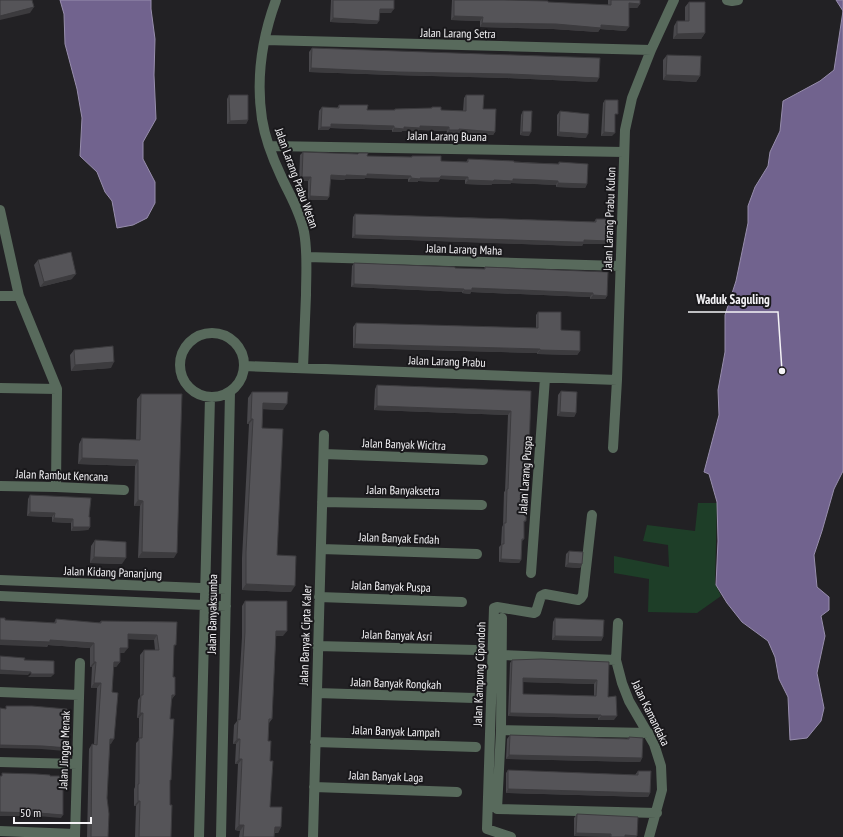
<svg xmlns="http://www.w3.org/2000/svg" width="843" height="837" viewBox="0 0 843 837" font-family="'PT Sans Narrow',sans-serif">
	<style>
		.green { fill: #1e3e28 }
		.water { fill: #71638e; stroke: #988ead }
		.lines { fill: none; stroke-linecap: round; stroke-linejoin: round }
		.minor { stroke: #586a5c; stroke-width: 10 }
		.wall { fill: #49484c; fill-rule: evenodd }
		.shaded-wall { fill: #3c3b3e }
		.building { fill: #555458; stroke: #3c3b3e; fill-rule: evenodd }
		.labels { text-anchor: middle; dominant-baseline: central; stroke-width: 4; stroke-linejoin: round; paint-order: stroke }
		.street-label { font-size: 12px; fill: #f4f3f6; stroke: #19181b }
		.leader { fill: none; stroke: #f4f3f6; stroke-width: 1.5 }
		.callout-dot { fill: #f4f3f6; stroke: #19181b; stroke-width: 1.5 }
		.callout-label { font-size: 13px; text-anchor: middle; font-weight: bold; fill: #f4f3f6; stroke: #19181b; stroke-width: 4; stroke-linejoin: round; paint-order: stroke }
	</style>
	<rect width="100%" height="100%" fill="#222124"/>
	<path class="green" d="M698,503H717L715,583L721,596L697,613L648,612L649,579L614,573V556L669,567L668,545L643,541L647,525L695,531Z"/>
	<path class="water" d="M60,0H151V9L155,39L154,75L156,119L143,142V159L155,182V203L147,218L133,225L117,228L112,201L105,192L97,172L80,156L82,118L77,89L65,44L64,14Z
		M836,0H843V471L834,489L822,531L814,555L817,587L829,597V610L821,616L825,636L817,673L824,708L821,721L807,738L790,740L788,697L779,679L775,657L768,641L742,622L727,603L716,585L718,541L717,502L709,474L704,472L719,415L718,390L725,352V315L736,281L748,223V206L755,187L768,166L770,152L780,131L783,101L820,81L834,70L843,11Z"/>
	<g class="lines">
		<path class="minor" d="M276,0C262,38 256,79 262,119C265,138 273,159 281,176C289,194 301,213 304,232C308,253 306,274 306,295C305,320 304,344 303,368
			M727,0L732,1L738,0
			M265,40L651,50
			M270,146L624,152
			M0,210L19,296L57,389L56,487
			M307,257L620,266
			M0,296H19
			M180 365a32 32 0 1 1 64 0a32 32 0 1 1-64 0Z
			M244,366L617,380
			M0,388L57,389
			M613,448L617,380L625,130L632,98L651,50L674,0
			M324,454L483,460
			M0,486L56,487L124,490
			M322,502L482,505
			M321,549L477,554
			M531,573L545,378
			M0,580L226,589
			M0,596L226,606
			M319,597L462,602
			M502,618L501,730L497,809L657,813
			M618,623L616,660L622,683L629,701L654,744L661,766L662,790L649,837
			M317,646L476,650
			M502,655L616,660
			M0,692L79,695
			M317,693L474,698
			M501,730L649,733
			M315,742L476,747
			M0,762L77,764
			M314,787L457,792
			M0,831L75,834
			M75,837L80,663
			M199,837L210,397
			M221,837L230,392
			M313,837L324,435
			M511,837L487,829L494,608L497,607L534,613L536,612L541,596L545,594L578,600L581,598L583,595L592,515"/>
	</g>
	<path class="wall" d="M331,0H394L391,13H379L377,24L330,22Z
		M452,0H504L608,5V0H640V4L637,8H629L626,31L600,29L598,32L553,29L480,27V21L451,20Z
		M689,2L705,33L701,39H673L674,26L677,21H685V7Z
		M312,48L597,82L507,78L394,75L309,72V52Z
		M667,55L700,76L696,82L663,80V60Z
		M229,95L248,120L246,124H227V99Z
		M466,95L483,109L495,132L493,135L457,133L456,134H446L447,131L419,130L418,131H402L401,132H392V130L330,128L328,130H318L319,111L322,107L337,108L339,105L367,110H394L395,109L431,108L432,107L441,110L463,111L464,98Z
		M605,100L615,118L612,136H601L603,103Z
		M523,111L529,136L520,135L521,115Z
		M560,111L586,138L557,136V115Z
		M303,152L358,154L359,153L367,156L411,157L412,156L441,161L466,162L468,159L558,164L559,162L587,184L585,188L556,187V185L537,184L511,183L510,184H492L491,185L465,184V180L440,179L438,182L418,181V182H408V179L365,178L364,179H345L344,180L330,179L329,197L327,200H308V181H299L300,155Z
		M355,214L567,221L594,222L596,219L609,241L606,244H583L582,246L352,238L353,217Z
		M38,260L72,279L40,287L34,265Z
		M354,263L455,268L484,269L485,267L607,296L605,299H590V297L471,292L470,294L462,293V292L351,287L352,266Z
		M538,312L561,330L580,351L577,355L537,354V353L353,348V327L356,323L536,328V315Z
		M74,350L111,368L71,371L70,355Z
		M377,385L531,391L528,484L527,486L526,521L524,522V539L522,541L521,560L519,563L499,562V547L501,545L502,527L503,525L504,492L505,491L508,415L374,410L375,389Z
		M561,391L576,413L574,417L557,416L558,395Z
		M252,392L283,410L263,409L262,428L277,555L291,592L242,590V558L249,424H247L248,398Z
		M141,394L174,558H138L140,506H134L135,466L78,464L79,444L82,438L136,440L137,399Z
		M30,495L89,517L90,527L88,530L71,531V523L52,522V517L27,516L28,499Z
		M95,540L122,564L90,563L91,546Z
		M569,551L582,564L580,568L565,567L566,554Z
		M245,601L283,636H276L272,719L269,723L268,741L270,761V807L281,827L278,833H274V837H239L240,831L235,830L238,764H235L236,744H233L234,725L237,721L242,637V606Z
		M555,618L603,637L601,641L552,640L553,622Z
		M56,619L99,623L101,621L177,622L174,649L173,677L175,695L171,700L170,719V805L171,837H135L136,806H134V789L135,787L136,743L139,740V718H137L138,700L140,697V655L144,650H155L154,640L128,639L124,653H120V662L116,667H113L112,692L111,744H110L107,798L108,837H87L89,749L92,744H94L97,688H91L92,667H90V648L48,645L47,647L5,620L54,623Z
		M512,660L609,662L608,697L614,720H598V718L508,716L510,663ZM523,682L594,684V696L523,694Z
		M510,735L627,739L629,737L642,758L640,762L506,759L507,739Z
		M508,770L635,775L638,771L650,793L648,797L506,793V773Z
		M577,814L636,837L574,836V818Z"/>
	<path class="shaded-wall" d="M629,3L640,4L637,8H626Z
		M34,7L30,13L0,20V16Z
		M380,9H394L391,13H377Z
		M454,16L483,17L480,21L451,20Z
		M333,18L379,21L377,24L330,22Z
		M482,23L601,25L629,27L626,31L600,29L598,32L553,29L480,27Z
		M705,33L701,39H673L677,34Z
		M311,68L510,74L599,78L597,82L507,78L394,75L309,72Z
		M666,75L700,76L696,82L663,80Z
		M248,120L246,124H227L230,121Z
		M331,124L394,126L392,130L330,128L328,130H318L321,127Z
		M420,126L449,127L447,131L419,130L418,131H402L401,132H392L394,128Z
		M459,129L495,132L493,135L457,133L456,134H446L449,130Z
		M522,132H531L529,136L520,135Z
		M559,132L588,134L586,138L557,136Z
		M604,132L615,133L612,136H601Z
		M367,174L411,176L408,179L365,178L364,179H345L344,180L328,179L331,175Z
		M441,176L468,177L465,180L440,179L438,182L418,181V182H408L411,178Z
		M302,177H311L308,181H299Z
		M513,179L558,181L556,185L511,183L510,184H492L491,185L465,184L468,180Z
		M558,183L587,184L585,188L556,187Z
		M310,196L329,197L327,200H308Z
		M355,235L584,240L609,241L606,244H583L582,246H574L352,238Z
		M76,274L72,279L40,287L44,282Z
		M354,284L464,289L462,292L351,287Z
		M472,288L593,293L590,297L471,292L470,294L462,293L464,290Z
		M593,295L607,296L605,299H590Z
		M355,344L540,349L537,353L353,348Z
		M540,350L580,351L577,355L537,354Z
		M114,362L111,368L71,371L75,365Z
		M263,403L287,404L283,410L259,409Z
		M377,406L511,411L508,415L374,410Z
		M560,412L576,413L574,417L557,416Z
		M251,419H253L249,424H247Z
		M82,458L138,460L135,466L78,464Z
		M138,500L143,501L140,506H134Z
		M30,512L55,513L52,517L27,516Z
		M54,518L73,519L71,523L52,522Z
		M73,527H90L88,530L71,531Z
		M142,552L177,553L174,558H138Z
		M94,557L126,558L122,564L90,563Z
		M501,559L521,560L519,563L499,562Z
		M568,563L582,564L580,568L565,567Z
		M246,584L295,586L291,592L242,590Z
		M276,631H287L283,636H273Z
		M128,634L157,635L154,640L125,639Z
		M555,636L603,637L601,641L552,640Z
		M0,640H50L94,643L90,648L48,645L47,647L0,645Z
		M120,648H128L124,653H116Z
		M94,662H96L92,667H90Z
		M114,662H120L116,667H110Z
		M0,670L31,672L28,675L0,674Z
		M31,674H54L51,677H28Z
		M523,678L597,680L594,684L521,682Z
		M94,683H101L97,688H91Z
		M172,695H175L171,700Z
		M140,713H143L139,718H137Z
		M510,713L601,715L598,718L508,716Z
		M601,716H617L614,720H598Z
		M110,739H114L111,744H107Z
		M237,739H240L236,744H233Z
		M0,745L43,746L68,748L65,751L41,749L0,748Z
		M509,755L642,758L640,762L506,759Z
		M239,759H242L238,764H235Z
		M508,789L650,793L648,797L506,793Z
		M138,801H140L136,806H134Z
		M0,812L39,813L63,815L61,818L37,816H0Z
		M239,825H244L240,831L235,830Z
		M275,827H281L278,833L271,832Z
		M576,833L611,834L609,837L574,836Z
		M625,835L637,836L636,837H624Z"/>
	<path class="building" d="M0,0H32L34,7L0,16Z
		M333,0H394V9H380L379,21L333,18Z
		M454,0H504L548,1V2L611,5V0H640V4L629,3V27L601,25V28L556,24L482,23L483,17L454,16Z
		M689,2H705V33L677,34V21H689Z
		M312,48L600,58L599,78L510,74L397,72L311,68Z
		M667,55L701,56L700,76L666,75Z
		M229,95H248V120L230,121Z
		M466,95H484L483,109H496L495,132L459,129V130H449V127L420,126V128L404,127V129L394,128V126L331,124V127H321L322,107L339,108V105H368L367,110H395V109L432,108V107H441V110L466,111Z
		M605,100H618V114H615V133L604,132Z
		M523,111H532L531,132H522Z
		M560,111L589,114L588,134L559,132Z
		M303,152L358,154L359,153H368L367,156L412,157V156H441V161L468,162V159L514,161V162L531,163L559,164V162L588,164L587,184L558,183V181L540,180L513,179V181L494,180L493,181L468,180V177L441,176L440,178H420V179L411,178V176L367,174V176L346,175V176L331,175L329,197L310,196L311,177H302Z
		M355,214L567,221L596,222V219H609V241L584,240V242H576L355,235Z
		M71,252L76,274L44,282L38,260Z
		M354,263L455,267V268L485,269V267L608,272L607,296L593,295V293L472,288V290H464V289L354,284Z
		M538,312H561V330L580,331V351L540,350V349L355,344L356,323L538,328Z
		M113,346L114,362L75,365L74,350Z
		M377,385L531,391L528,484H527L526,521H524V539H522L521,560L501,559L502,544H504V523H506L507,489H508L511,411L377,406Z
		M561,391L577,392L576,413L560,412Z
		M252,392H288L287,404L263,403L262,428L283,429L277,555L296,556L295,586L246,584V552L253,419H251Z
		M141,394H182L177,553L142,552L143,501L138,500V460L82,458V438L140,440Z
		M30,495L91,498L89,517H90V527H73V519L54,518L55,513L30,512Z
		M95,540L126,542V558L94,557Z
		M569,551L583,552L582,564L568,563Z
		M245,601H287V631H276L272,719H269L268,741H271L270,761H273L270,807H282L281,827H275L274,837H243L244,825H239L242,759H239L240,739H237L238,719L240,720L245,632Z
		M0,618H5V620L56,623V619L101,623V621L177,622L176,645H174L173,677H175V695H172L170,719H174L171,780H170V805H172L171,837H139L140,801H138V784H139V738H142L143,713H140L141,695H143L144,650H159L157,635L128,634V648H120V662H114L112,692L118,693L114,739H110L107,798L109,814L108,837H91L92,744L97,745L101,683H94L96,662H94V643L50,640V642L0,640Z
		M555,618L604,620L603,637L555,636Z
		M0,656L25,658L24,660L54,661V674H31V672L0,670Z
		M541,659L609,662L608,697L616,696L617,716H601V715L510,713L512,660ZM523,678L597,680L596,696L523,694Z
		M6,706H32L67,709L66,735H68V748L43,746L0,745V708L6,709Z
		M510,735L629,739V737L643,738L642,758L509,755Z
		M508,770L638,775V771H651L650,793L508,789Z
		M2,773L36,774L50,775V776H63V815L39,813L0,812V776H2Z
		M577,814L638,817L637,836L625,835V837H611V834L576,833Z"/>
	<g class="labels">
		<g class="street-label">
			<text transform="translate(458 33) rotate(1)">Jalan Larang Setra</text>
			<text transform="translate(447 136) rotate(1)">Jalan Larang Buana</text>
			<text transform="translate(297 178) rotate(70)">Jalan Larang Prabu Wetan</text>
			<text transform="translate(609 219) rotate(-88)">Jalan Larang Prabu Kulon</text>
			<text transform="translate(464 249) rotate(2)">Jalan Larang Maha</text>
			<text transform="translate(447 361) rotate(2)">Jalan Larang Prabu</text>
			<text transform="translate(404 444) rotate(2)">Jalan Banyak Wicitra</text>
			<text transform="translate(62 475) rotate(2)">Jalan Rambut Kencana</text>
			<text transform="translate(525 475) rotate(-86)">Jalan Larang Puspa</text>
			<text transform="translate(403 490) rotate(1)">Jalan Banyaksetra</text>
			<text transform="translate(399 538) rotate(2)">Jalan Banyak Endah</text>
			<text transform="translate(113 572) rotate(2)">Jalan Kidang Pananjung</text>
			<text transform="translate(391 586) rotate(2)">Jalan Banyak Puspa</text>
			<text transform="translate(212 614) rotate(-89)">Jalan Banyaksumba</text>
			<text transform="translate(305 635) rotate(-88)">Jalan Banyak Cipta Kaler</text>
			<text transform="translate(397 635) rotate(2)">Jalan Banyak Asri</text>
			<text transform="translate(479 674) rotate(-88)">Jalan Kampung Cipondoh</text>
			<text transform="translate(396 683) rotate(2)">Jalan Banyak Rongkah</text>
			<text transform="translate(651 713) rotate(64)">Jalan Kamandaka</text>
			<text transform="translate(396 731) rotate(2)">Jalan Banyak Lampah</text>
			<text transform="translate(64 750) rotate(-88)">Jalan Jingga Menak</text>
			<text transform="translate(386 776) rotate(2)">Jalan Banyak Laga</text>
		</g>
	</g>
	<path class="leader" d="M782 371L778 312H688"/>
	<circle class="callout-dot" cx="782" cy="371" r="4"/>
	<g class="callout-label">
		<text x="733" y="304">Waduk Saguling</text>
	</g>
	<path d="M14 817v6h77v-6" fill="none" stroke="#f4f3f6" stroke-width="2"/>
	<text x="20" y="817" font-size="12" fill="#f4f3f6" stroke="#19181b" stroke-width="3" paint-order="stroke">50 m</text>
</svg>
